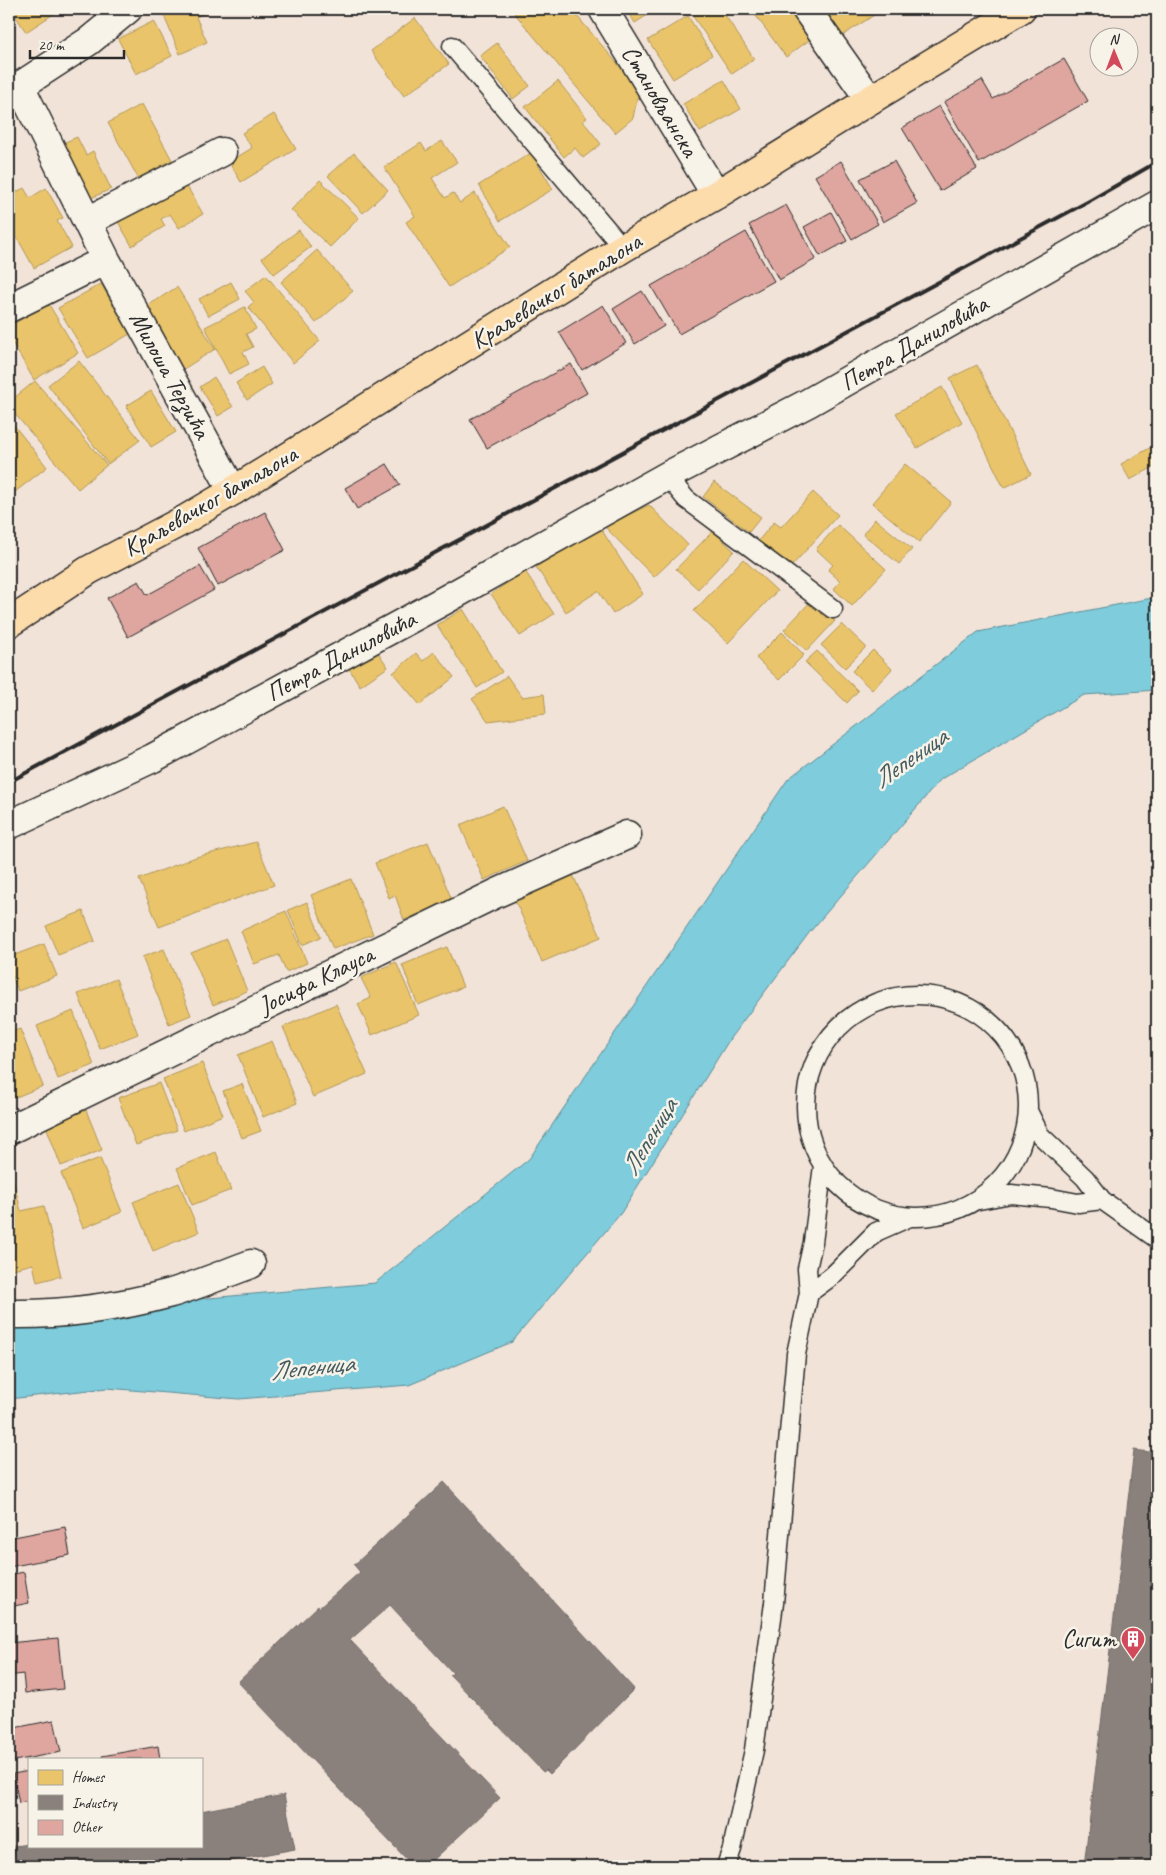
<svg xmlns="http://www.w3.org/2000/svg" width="1166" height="1875" viewBox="0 0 1166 1875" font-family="Caveat,sans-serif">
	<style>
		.water { fill: #7eccdc; stroke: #5d8c95 }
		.homes { fill: #e9c46a; stroke: #b09657 }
		.industry { fill: #8a817c; stroke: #6e6764 }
		.building { fill: #dfa59f; stroke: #2b2b2b }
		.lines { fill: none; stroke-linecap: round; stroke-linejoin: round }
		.lane-casing { stroke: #2b2b2b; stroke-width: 21 }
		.street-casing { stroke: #2b2b2b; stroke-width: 31 }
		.primary-casing { stroke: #2b2b2b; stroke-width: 31 }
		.lane { stroke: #f7f3e8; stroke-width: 18 }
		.street { stroke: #f7f3e8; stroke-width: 28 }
		.primary { stroke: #fddcac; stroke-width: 28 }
		.rail { stroke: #2b2b2b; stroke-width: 4 }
		.labels { text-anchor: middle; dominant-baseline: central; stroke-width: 5; stroke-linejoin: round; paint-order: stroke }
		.street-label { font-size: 25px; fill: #2b2b2b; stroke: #f7f3e8 }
		.poi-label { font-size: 25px; fill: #2b2b2b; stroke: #f7f3e8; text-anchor: end }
		.water-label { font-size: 26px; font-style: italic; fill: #445b60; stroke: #f7f3e8 }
	</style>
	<rect width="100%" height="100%" fill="#f2e3d9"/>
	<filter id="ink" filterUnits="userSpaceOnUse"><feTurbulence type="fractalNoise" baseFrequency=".02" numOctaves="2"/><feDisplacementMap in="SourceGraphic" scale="10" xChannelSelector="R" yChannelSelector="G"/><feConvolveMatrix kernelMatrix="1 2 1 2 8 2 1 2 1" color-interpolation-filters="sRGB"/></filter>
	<g filter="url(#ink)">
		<path class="water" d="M1157,597V690L1084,695L941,779L809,933L731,1037L621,1213L512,1342L409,1385L239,1399L107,1388L9,1399V1321L165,1302L375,1283L529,1159L788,779L978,632Z"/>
		<path class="homes" d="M11,9H61L26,32Z
			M161,9H214L196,17L207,42L180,54Z
			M511,9H571L639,89L633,118L615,133Z
			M626,9H657L635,23Z
			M688,9H721L754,59L732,74Z
			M751,9H796L815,36L786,57Z
			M820,9H870L874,15L839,38Z
			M688,16L712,55L673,79L648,40Z
			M415,18L449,64L404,96L371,51Z
			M154,21L172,56L136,74L118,39Z
			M497,43L530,86L513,99L480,56Z
			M724,80L741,109L700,132L683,104Z
			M558,81L587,118L583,121L601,144L583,158L575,148L564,157L525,107Z
			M142,104L172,160L138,178L108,123Z
			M274,114L296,149L241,182L229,162L252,148L242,133Z
			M77,137L86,155L93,151L111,189L89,199L63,143Z
			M442,141L457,162L432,178L445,198L453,193L460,203L475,193L510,247L449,287L406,222L415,216L384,167L421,143L426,151Z
			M354,153L388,190L363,213L328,176Z
			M531,153L553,189L500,221L479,185Z
			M320,180L359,218L330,247L291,210Z
			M184,181L203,214L179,228L170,214L161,219L165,226L132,246L117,220Z
			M24,188L30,198L46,188L63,218L57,221L72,247L34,268L9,223V196Z
			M299,230L311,247L274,274L262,258Z
			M317,250L353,291L316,323L281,282Z
			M266,275L320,341L293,363L248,307L254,302L245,291Z
			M231,282L240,299L208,316L199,299Z
			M101,284L130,334L88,358L58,308Z
			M177,287L215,349L182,370L144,308Z
			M48,303L78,353L34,380L9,337V327Z
			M245,307L256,329L246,334L253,347L243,352L249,364L229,374L205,327Z
			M79,361L140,440L108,464L48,385Z
			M977,365L1031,474L1004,488L950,378Z
			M262,367L272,384L247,400L236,383Z
			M214,377L233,407L218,416L200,387Z
			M35,381L107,465L78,489L9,407V402Z
			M942,387L962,422L917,448L896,413Z
			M151,391L176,432L151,447L126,406Z
			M9,419L47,467L15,492L9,484Z
			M1155,445L1157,450V465L1130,480L1121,464Z
			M905,464L951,502L919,542L872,503Z
			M714,482L761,517L749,532L703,497Z
			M813,492L838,515L789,569L758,541L774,522L781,527Z
			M649,505L688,545L654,577L604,526Z
			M875,519L912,549L899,564L863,534Z
			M838,525L886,569L852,606L834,589L840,581L828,570L833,565L816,549Z
			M599,526L643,594L613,614L598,591L566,612L536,567Z
			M713,531L734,551L698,589L676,569Z
			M743,559L777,591L728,643L694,611Z
			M525,571L554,614L520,636L491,594Z
			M812,600L835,621L807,651L784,630Z
			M463,609L502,672L477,688L437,625Z
			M842,624L866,647L845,668L821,645Z
			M782,632L804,655L779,680L756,658Z
			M375,648L388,667L360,686L348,667Z
			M873,650L892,669L872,690L852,671Z
			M817,651L858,691L847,703L805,662Z
			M434,652L454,677L420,705L393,673L416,653L423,661Z
			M507,676L522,697L544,694L546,714L488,721L472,699Z
			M503,806L527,861L484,880L460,825Z
			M256,842L274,885L159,927L139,879L196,857Z
			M428,842L452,900L404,920L395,895L389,898L375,863Z
			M572,873L601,937L542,962L514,898Z
			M351,879L373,934L333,949L311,895Z
			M307,902L321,937L302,945L288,910Z
			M83,911L95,941L58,955L46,926Z
			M286,911L307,963L286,972L279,955L254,964L241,931Z
			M226,939L247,991L213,1005L191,953Z
			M44,944L57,976L18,991L9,967V957Z
			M447,947L463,987L418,1005L402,965Z
			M164,949L191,1015L169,1024L142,957Z
			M396,962L419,1015L372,1035L358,1004L371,998L361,978Z
			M116,979L138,1034L100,1049L78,994Z
			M336,1004L367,1074L313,1097L283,1027Z
			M73,1011L94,1065L58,1079L37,1026Z
			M20,1029L43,1086L9,1100V1033Z
			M272,1041L297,1103L263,1117L238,1055Z
			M202,1063L223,1115L184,1131L163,1079Z
			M159,1083L177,1130L136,1145L118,1098Z
			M242,1084L261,1131L242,1138L223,1091Z
			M86,1110L102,1150L61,1166L46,1126Z
			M216,1152L231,1190L192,1205L177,1168Z
			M9,1158L15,1187L9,1189Z
			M100,1158L122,1212L83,1228L61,1173Z
			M179,1183L199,1232L153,1251L133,1202Z
			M15,1187L21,1211L44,1206L61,1276L37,1282L33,1264L9,1270V1189Z"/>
		<path class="industry" d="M1134,1450L1157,1453V1866H1084Z
			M444,1482L634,1689L550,1774L546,1770L543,1772L450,1675L453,1673L390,1605L350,1640L500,1798L427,1866H413L238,1682L318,1606L319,1608L360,1572L354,1565Z
			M284,1795L295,1849L203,1866H17L14,1846L29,1844V1846H201V1811Z"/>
		<path class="building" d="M1064,59L1088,101L979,163L944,102L982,80L993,99Z
			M939,106L977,169L940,191L902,128Z
			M841,161L878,224L852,239L815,176Z
			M894,161L917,203L883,222L860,179Z
			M786,205L816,259L779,280L749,225Z
			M831,212L847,241L820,256L804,227Z
			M746,232L774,281L679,334L651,286Z
			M642,291L664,326L635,344L613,309Z
			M603,305L626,343L582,370L559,332Z
			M571,364L587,393L487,448L470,419Z
			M387,464L400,485L357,509L345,488Z
			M265,512L285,550L218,586L198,548Z
			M200,566L214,590L128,637L107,598L139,581L147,595Z
			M65,1527L70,1555L9,1567V1538Z
			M24,1572L29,1603L9,1607V1575Z
			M58,1638L63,1689L25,1693L23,1674L9,1676V1643Z
			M54,1720L61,1752L9,1762V1729Z
			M158,1746L160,1759H103L102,1756Z
			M29,1771V1801L19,1803L13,1774Z"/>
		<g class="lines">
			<defs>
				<path id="lane" d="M452,46L623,248
					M667,476L686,499L833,609
					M806 1106a111 111 0 1 1 222 0a111 111 0 1 1-222 0Z
					M1029,1113L1040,1135L1085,1178L1102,1200L1157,1239
					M979,1200L1011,1194L1051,1198L1078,1203L1102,1200
					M809,1293L832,1276L876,1232L910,1217
					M726,1866L732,1849L754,1750L774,1603L796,1354L809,1293L807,1269L813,1242L823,1166"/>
				<path id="street" d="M603,9L716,195
					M806,9L870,100
					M20,86L89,41L128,9
					M9,92L20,86L106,260L233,491
					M88,221L222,152
					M9,308L106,260
					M9,825L153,758L443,601L667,476L808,403L1157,205
					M9,1130L497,893L627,835
					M9,1314C63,1315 119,1307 171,1293C198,1285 224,1274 251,1264"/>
				<path id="primary" d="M9,623L89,570L184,520L233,491L623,248L716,195L870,100L1021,9"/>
			</defs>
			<use href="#lane" class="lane-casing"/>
			<use href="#street" class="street-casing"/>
			<use href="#primary" class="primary-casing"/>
			<use href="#lane" class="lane"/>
			<use href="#street" class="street"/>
			<use href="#primary" class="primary"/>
			<path class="rail" d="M9,782L1091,200L1157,162"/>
		</g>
	</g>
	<defs>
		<symbol id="building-pin" viewBox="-11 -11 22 30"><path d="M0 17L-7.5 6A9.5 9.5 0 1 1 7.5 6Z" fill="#d1495b" stroke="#f7f3e8"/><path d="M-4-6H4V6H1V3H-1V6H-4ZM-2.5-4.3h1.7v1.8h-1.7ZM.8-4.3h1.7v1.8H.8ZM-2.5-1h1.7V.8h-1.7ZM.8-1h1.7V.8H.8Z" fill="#fff"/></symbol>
	</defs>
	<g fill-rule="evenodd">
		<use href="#building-pin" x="1119" y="1625" width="28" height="38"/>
	</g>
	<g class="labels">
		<g class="street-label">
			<text transform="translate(660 101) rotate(59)">Становљанска</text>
			<text transform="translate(556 291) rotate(-32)">Краљевачког батаљона</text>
			<text transform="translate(914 343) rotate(-30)">Петра Даниловића</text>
			<text transform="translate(170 375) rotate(61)">Милоша Терзића</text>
			<text transform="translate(210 501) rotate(-30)">Краљевачког батаљона</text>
			<text transform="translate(341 656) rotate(-28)">Петра Даниловића</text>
			<text transform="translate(316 980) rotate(-26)">Јосифа Клауса</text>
		</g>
		<g class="poi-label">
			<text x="1116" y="1639">Сигит</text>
		</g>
		<g class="water-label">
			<text transform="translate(910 758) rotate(-35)">Лепеница</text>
			<text transform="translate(649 1137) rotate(-59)">Лепеница</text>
			<text transform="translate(312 1367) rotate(-6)">Лепеница</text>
		</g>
	</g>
	<rect width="1166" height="1875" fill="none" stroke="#f7f3e8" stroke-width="30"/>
	<rect x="15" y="15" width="1136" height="1845" fill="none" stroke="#2b2b2b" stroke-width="2" filter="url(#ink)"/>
	<rect x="28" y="1758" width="175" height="90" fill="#f7f3e8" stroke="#a5a39c"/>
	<rect x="38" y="1770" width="25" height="15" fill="#e9c46a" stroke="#a5a39c"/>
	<text x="72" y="1782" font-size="15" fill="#2b2b2b">Homes</text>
	<rect x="38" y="1795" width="25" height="15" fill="#8a817c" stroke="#a5a39c"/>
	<text x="72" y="1808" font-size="15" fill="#2b2b2b">Industry</text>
	<rect x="38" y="1820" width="25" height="15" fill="#dfa59f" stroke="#a5a39c"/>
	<text x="72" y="1832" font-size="15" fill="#2b2b2b">Other</text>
	<g transform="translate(1114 52) rotate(359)"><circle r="24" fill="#f7f3e8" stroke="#a5a39c"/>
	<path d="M0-4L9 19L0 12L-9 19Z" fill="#d1495b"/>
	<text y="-8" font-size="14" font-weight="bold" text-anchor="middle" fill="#2b2b2b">N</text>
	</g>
	<path d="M30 50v8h94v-8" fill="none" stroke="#2b2b2b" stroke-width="2.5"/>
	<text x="38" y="50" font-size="15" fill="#2b2b2b" stroke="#f7f3e8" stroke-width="4" paint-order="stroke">20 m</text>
</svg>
